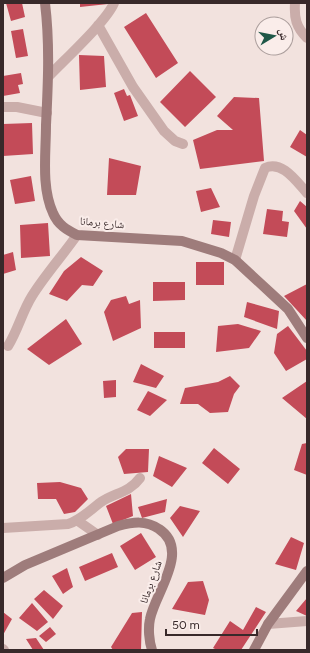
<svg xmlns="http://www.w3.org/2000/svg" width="310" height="653" viewBox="0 0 310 653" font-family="Figtree,'Noto Naskh Arabic',sans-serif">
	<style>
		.building { fill: #c34b58 }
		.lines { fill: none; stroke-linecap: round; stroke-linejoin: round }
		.street { stroke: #caadaa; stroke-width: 10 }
		.secondary { stroke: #9e7c7b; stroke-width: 10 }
		.labels { text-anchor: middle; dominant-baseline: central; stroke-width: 4; stroke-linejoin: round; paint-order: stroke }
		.street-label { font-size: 11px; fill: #38292a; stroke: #faedea }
	</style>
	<rect width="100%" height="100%" fill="#f2e2de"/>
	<path class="building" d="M6,3H22L25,17L11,21Z
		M80,3H108V4L80,7Z
		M146,13L178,63L156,78L124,27Z
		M23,29L28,56L16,58L11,31Z
		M79,55L104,56L106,87L80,90Z
		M190,71L216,97L185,127L160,102Z
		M21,73L23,84L18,85L20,93L3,96V76Z
		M124,89L127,96L130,95L138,116L124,121L114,93Z
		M234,97L259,98L264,161L200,169L193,140L217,130H233L217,116Z
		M32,123L33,154L3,156V124Z
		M300,130L307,135V157L290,147Z
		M109,158L141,166L136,195H107Z
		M31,176L35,201L15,204L10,180Z
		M211,188L220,207L201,212L196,191Z
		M300,201L307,207V229L294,211Z
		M267,209L283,211L282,221L289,222L287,237L263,234Z
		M213,220L231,222L229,237L211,234Z
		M48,223L50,256L21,258L20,225Z
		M13,252L16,270L3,274V255Z
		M81,257L103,271L93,286L82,285L67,301L49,294L64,271Z
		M196,262H224V285H196Z
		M153,282H185V300L153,301Z
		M307,284V321L284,296Z
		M126,296L129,304L140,300L141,328L113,341L104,312L111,300Z
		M247,302L279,311L277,329L244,317Z
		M66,319L82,344L49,365L27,349Z
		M238,324L261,331L249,348L216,352L218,326Z
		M288,326L307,351V359L286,371L274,353L277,334Z
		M154,332H185V348H154Z
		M141,364L164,376L156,388L133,382Z
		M230,376L240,386L234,394L228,412L210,413L198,404H180L185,388L218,382Z
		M116,380V397L104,398L103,381Z
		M307,381V419L282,398Z
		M148,391L167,400L150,416L137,410Z
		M307,443V475L294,470L302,444Z
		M214,448L240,469L228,484L202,463Z
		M126,449H149L148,472L124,474L118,457Z
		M159,456L187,468L172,487L153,476Z
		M60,482L81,488L88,499L75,512L64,514L56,499H38L37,483Z
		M131,494L133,516L113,524L106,506Z
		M167,499L165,512L142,518L138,507Z
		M180,506L200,511L183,537L170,518Z
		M141,533L156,557L135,570L120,546Z
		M291,537L304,543L296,570L275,564Z
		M112,553L118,567L85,581L79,567Z
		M67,568L73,587L63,594L52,576Z
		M203,581L209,600L205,615L172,609L188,582Z
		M44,590L63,606L53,619L34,599Z
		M307,598V616L296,611Z
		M32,603L48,622L37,631L19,618Z
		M256,607L266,612L241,650H217L213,648L230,621L243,630Z
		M3,612L12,619L3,635Z
		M142,612L141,650H113L111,647L132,613Z
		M50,627L56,634L46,642L39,636Z
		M36,638L44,650H33L26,639Z"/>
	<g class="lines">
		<path class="street" d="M295,3C294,18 296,27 307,38
			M98,25L133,87L164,131L175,141L183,144
			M48,77C64,60 106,22 114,3
			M3,107H17L47,113
			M235,260L254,196L265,168C282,160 296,181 307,193
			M8,346C18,330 22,312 32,296C45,275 63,255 77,235
			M78,521L98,535
			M3,528L68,524C81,520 90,510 101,502C115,493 130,492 140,478
			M268,624L307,621
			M3,649L4,650"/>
		<path class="secondary" d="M45,3C50,44 48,85 46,125C46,153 41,187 53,213C58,225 67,230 77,235L182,241L221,253L235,260L274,296L288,309L307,338
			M3,578L25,565L118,526C133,522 146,520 159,529C191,550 155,593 150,619C148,628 149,641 152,650
			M254,650L268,624L307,571"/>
	</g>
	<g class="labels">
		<g class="street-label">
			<text transform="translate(102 223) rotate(5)">شارع برمانا</text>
			<text transform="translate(151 582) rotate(-70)">شارع برمانا</text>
		</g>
	</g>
	<rect width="310" height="653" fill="none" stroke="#38292a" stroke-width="8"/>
	<g transform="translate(274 36) rotate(80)"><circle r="19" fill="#faedea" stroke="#ac9f9d"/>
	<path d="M0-3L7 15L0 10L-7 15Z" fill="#1f5848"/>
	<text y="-6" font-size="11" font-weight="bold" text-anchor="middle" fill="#38292a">ش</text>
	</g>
	<path d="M166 629v6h91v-6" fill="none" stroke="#38292a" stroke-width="2"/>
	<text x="172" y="629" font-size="12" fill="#38292a" stroke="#faedea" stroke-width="3" paint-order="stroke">50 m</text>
</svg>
